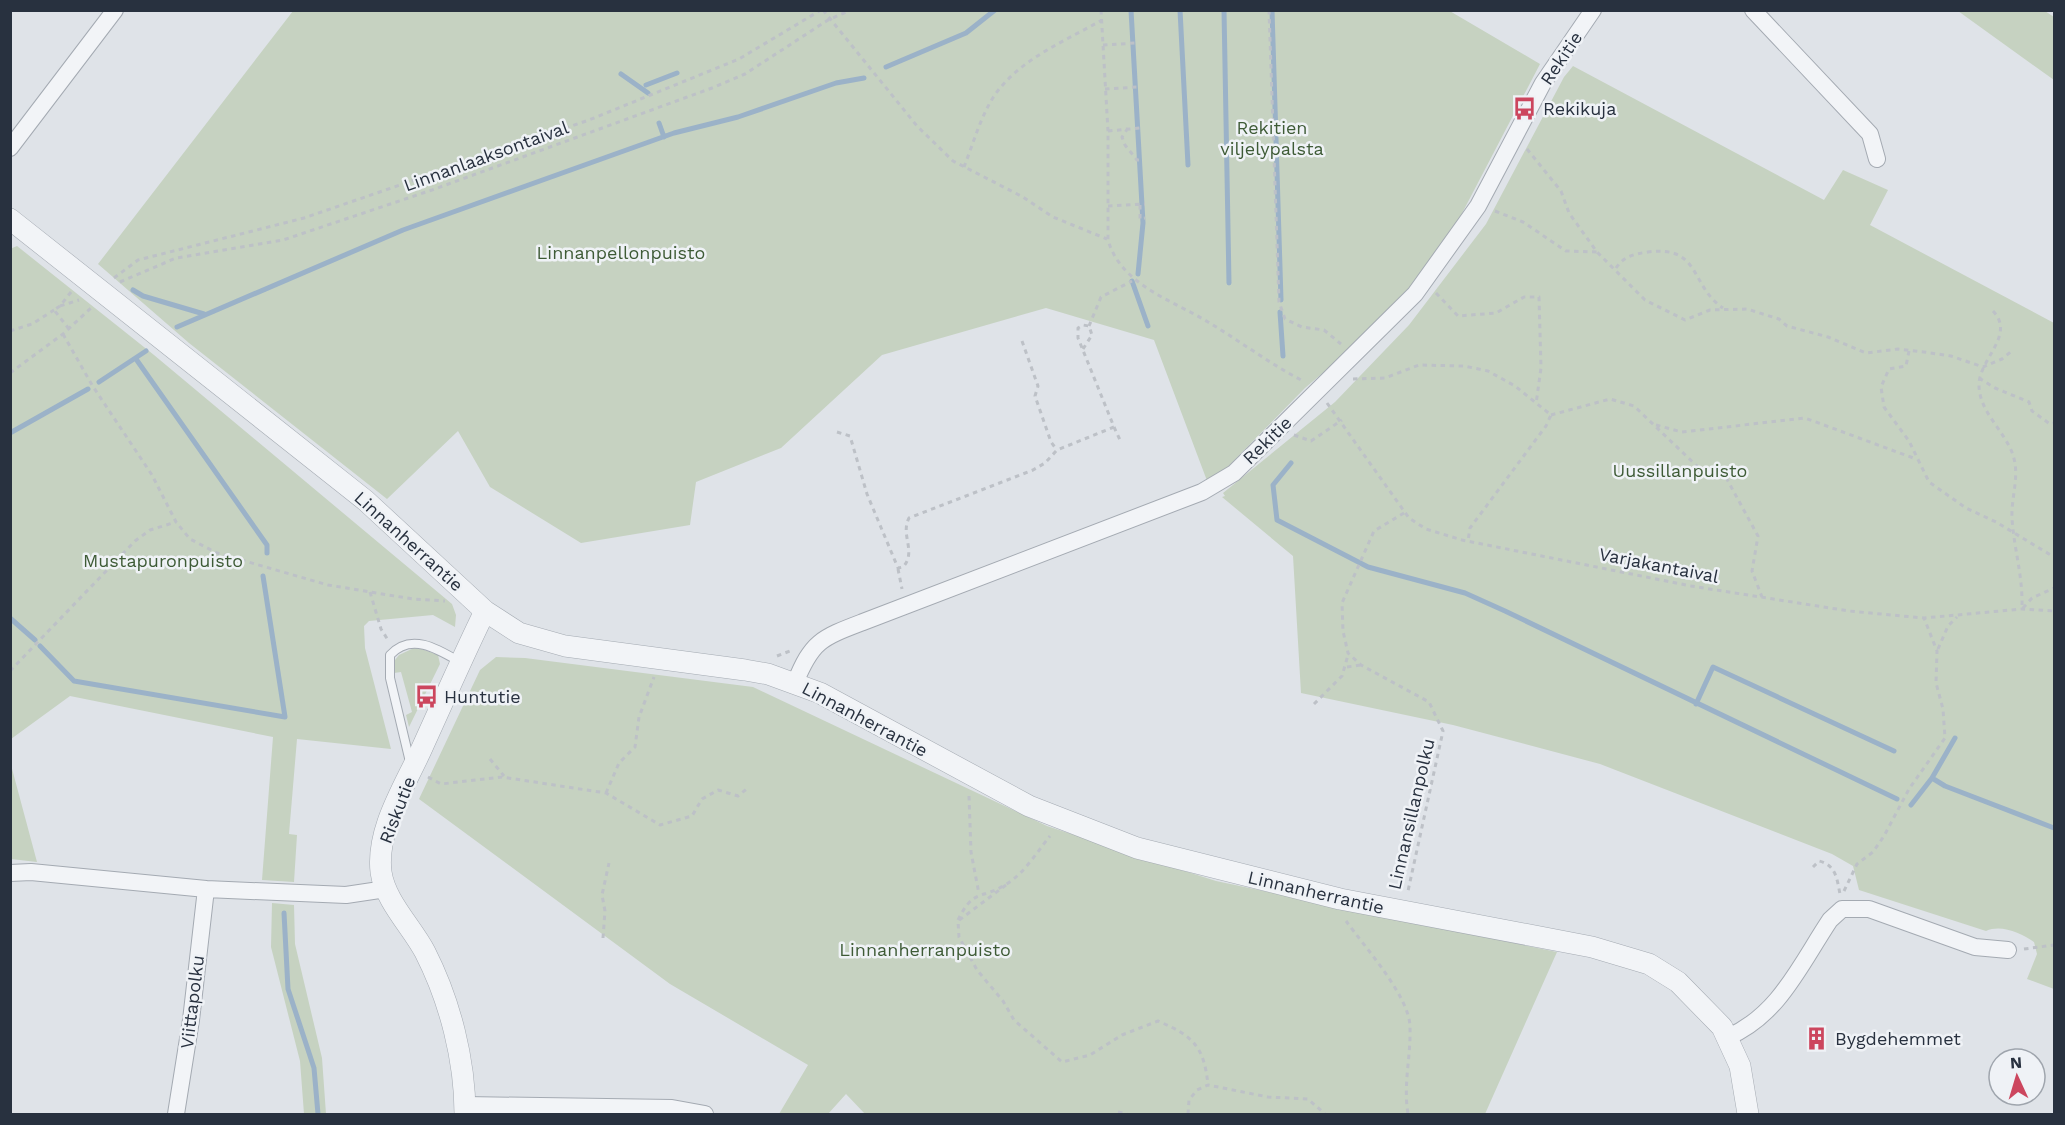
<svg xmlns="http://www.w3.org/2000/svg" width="2065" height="1125" viewBox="0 0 2065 1125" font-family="'Work Sans',sans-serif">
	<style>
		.green { fill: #c6d2c1 }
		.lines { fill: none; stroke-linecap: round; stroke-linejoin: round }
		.stream { stroke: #9bb2c8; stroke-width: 5 }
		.service-casing { stroke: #a4aab2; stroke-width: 10 }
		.minor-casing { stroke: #a4aab2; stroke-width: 18 }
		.tertiary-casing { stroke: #a4aab2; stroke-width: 22 }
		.path { stroke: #bdc1c7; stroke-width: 3; stroke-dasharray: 4.5 4.5; stroke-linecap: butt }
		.service { stroke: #f2f4f7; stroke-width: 8 }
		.minor { stroke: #f2f4f7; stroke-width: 16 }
		.tertiary { stroke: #f2f4f7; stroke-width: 21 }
		.labels { text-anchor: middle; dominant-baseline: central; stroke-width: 5; stroke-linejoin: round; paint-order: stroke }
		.street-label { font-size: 18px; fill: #28313f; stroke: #eff2f6 }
		.poi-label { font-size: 18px; fill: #28313f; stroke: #eff2f6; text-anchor: start }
		.park-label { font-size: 18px; fill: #3e5b36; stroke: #eff2f6 }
	</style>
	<rect width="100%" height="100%" fill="#dfe3e8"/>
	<path class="green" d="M1448,10L1540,64L1458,221L1410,291L1359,342L1305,388L1209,486L1154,340L1046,308L882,355L781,448L696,482L690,525L581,543L490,487L458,431L387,499L189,343L98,264L293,11Z
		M1958,11H2045L2054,17V80Z
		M1573,66L1824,200L1843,170L1888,190L1870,225L2054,323V989L2027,979L2037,954L2034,942C2021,933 2001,924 1986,931L1859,890L1853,866L1832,854L1600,764L1453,725L1301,693L1293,556L1222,497L1225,496L1223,493L1335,402L1409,325L1486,224L1564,77Z
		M17,246L154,355L452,604L456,615L455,627L433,615L369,621L364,626L365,648L391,749L297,739L289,834L297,835L294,882L262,880L273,737L70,696L11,739L10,249Z
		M416,647L438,655L440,664L409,727L406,715L412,712L401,672L394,673L395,660L399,655Z
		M496,657L525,658L753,687L1047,826L1147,859L1216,881L1557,952L1485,1114H865L846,1094L828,1114H779L808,1065L670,984L419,799L480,670Z
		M10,765H11L37,862L11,859Z
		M272,903L294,905L295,944L322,1058L326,1114H304L300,1061L271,947Z"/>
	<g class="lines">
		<path class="stream" d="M1131,10L1143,223L1138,274
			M1180,10L1188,165
			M1224,10L1229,283
			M1272,10L1281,300
			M886,67L966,33L995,10
			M621,74L648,93
			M646,85L677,73
			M659,123L664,137
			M1132,281L1148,326
			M133,290L143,296L204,314
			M1280,312L1283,356
			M177,327L403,230L674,133L738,117L836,83L864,78
			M136,359L267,545V553
			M99,382L146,351
			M10,433L88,389
			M1291,463L1273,485L1277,520L1368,567L1465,593L1505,611L1897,799
			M10,618L35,640
			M40,646L74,681L285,717L263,576
			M1696,704L1713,667L1894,751
			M1932,778L1945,786L2054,828
			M1911,805L1932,778L1955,738
			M284,913L288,989L314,1068L318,1114"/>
		<defs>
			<path id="service" d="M410,762L390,678V655C411,632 438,649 460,662"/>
			<path id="minor" d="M1753,10L1870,134L1877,159
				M10,148L115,10
				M795,683C812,641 821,638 863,622L1202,492L1234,473L1415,294L1478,206L1543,83L1593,10
				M10,873L31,872L206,889L346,895L386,889
				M1728,1037C1779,1015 1800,965 1830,920L1842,909H1869L1975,947L2008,950
				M465,1105L672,1108L705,1114
				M176,1114L191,1020L206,889"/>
			<path id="tertiary" d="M10,219L365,500L485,611L519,633L565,646L745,670L768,674L820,693L1029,806L1137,848L1340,899L1592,947L1649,964L1678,982L1722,1027L1740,1066L1748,1114
				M465,1114C465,1060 450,1001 425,952C412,927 385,901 381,872C376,829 405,786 422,748C443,702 463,656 485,611"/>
		</defs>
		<use href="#service" class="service-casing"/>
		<use href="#minor" class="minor-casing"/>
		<use href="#tertiary" class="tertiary-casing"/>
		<path class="path" d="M823,10L917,126L953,161L1023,197L1053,217L1107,239
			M1101,10L1108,131V240C1121,285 1172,300 1208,322C1240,341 1270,364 1303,381
			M1269,10L1279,302L1285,319L1302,327L1324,330L1341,344
			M1103,45L1136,43
			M1105,89L1138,87
			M1128,128L1122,137L1125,145L1137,160H1142
			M1108,131L1140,128
			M1527,149L1561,191L1569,213L1597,252L1645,300L1685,320L1710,310L1747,309L1779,319L1787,326L1828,337L1866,353L1898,349L1924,352L1951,356L1983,367L2002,359L2013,350
			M964,167C974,142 983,107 1001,87C1027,56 1067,40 1102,20
			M1140,205V219L1145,218
			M1108,206L1145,204
			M1495,211L1523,222L1566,251L1597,252
			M1616,268C1624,256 1634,254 1648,252C1701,245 1690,286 1723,308
			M114,278L138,260L304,218L589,120L739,59L821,10
			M120,282L176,258L283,240L432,190L712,88L745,74L828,20L851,10
			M71,292L60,306L79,300
			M1436,293L1458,316L1496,313L1524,297H1539L1541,368L1536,404
			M60,306L54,310L69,329
			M1993,311C2016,335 1979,359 1979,385C1979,412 2005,431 2013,455C2020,476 2011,497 2012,518C2014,550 2023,575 2022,609
			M1089,326L1101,297L1132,281
			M10,331L32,324L54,310
			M63,334L92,385L152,475L176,522L190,539L217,553L328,585L413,599L445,601
			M1022,341L1038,386L1035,396L1051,442L1057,450
			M1083,349L1092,335L1089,326L1083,325L1078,328V338L1114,427L1120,440
			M1909,351L1906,366L1889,369L1881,387L1884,407L1909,441L1929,482L1966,508L1996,522L2054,557
			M10,373L63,334L91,308
			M1979,378L1995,388L2029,402L2032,411L2050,424L2054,423
			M1353,379L1385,378L1419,365L1464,366L1488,371L1515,386L1551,415L1546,426L1470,528L1468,541
			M1327,403L1409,518L1426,529L1462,540L1691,586L1849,611L1924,618L2022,609L2054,611
			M1551,415L1610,399L1634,406L1700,469L1723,472L1758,536L1752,571L1762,597
			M1656,425L1682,432L1805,418L1916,459
			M837,432L850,436L867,494L898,568L903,567C917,552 900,535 909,518L1033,470L1045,463L1057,450L1114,427
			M1294,435L1311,441L1342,420
			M1404,513L1374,531L1342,603L1343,631L1348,653L1361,665L1429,702L1443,731L1408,891
			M898,569L902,589
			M370,592L381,629L388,640
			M2023,608L2032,598L2054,588
			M1938,649L1948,626L1957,617
			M777,656L790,651
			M1347,667L1361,665
			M10,671L135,541L150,530L176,522
			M1314,704L1342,676L1348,655
			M490,759L504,776
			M428,777L441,784L502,777L606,793L660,825L692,816L702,799L718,790L738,796L749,787
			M606,793L619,763L635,747L639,717L654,677
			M969,796L971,852L979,894
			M1813,867L1819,861C1836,865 1837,879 1840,894
			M1006,885L958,921L959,937L977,970L1003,1001L1014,1020L1062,1062L1090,1055L1122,1035L1158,1021C1193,1036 1204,1046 1208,1085
			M1844,891L1857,864L1873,852L1884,836L1909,789L1945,738L1943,709L1936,683L1937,651L1924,618
			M958,920C974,888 980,900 1005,885C1024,874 1037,852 1050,836
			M1346,921C1364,946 1410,997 1410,1027C1411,1057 1403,1084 1408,1114
			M603,938L605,911L602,895L609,863
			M2024,949L2054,945
			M1118,1112L1127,1114
			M1188,1114L1189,1100L1197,1090L1208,1085L1268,1097L1308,1099L1325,1114"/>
		<use href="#service" class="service"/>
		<use href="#minor" class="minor"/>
		<use href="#tertiary" class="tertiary"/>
	</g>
	<defs>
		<symbol id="bus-bare" viewBox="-9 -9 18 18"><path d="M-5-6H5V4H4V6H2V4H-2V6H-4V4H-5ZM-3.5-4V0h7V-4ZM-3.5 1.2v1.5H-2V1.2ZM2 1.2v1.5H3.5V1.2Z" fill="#cc465e" stroke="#eff2f6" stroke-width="2.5" paint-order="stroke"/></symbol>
		<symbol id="building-bare" viewBox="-9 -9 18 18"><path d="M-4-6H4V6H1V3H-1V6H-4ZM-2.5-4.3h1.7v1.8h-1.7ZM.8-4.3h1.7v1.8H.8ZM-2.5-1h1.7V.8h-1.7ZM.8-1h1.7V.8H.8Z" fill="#cc465e" stroke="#eff2f6" stroke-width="2.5" paint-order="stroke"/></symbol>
	</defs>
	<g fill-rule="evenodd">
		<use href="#bus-bare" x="1508" y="92" width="33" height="33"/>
		<use href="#bus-bare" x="410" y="680" width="33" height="33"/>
		<use href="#building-bare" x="1800" y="1022" width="33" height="33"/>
	</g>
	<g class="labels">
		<g class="street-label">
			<text transform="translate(1561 58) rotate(-56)">Rekitie</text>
			<text transform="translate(486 156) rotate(-20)">Linnanlaaksontaival</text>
			<text transform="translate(1267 440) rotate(-44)">Rekitie</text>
			<text transform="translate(409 541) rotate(42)">Linnanherrantie</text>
			<text transform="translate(1659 565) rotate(11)">Varjakantaival</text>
			<text transform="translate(865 719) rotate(28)">Linnanherrantie</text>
			<text transform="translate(397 810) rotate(-69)">Riskutie</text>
			<text transform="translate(1411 814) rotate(-77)">Linnansillanpolku</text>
			<text transform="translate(1316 892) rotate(13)">Linnanherrantie</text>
			<text transform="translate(192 1002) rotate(-83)">Viittapolku</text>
		</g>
		<g class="poi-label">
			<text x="1543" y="108">Rekikuja</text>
			<text x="444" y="696">Huntutie</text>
			<text x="1835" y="1038">Bygdehemmet</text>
		</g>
		<g class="park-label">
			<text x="1272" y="127">Rekitien<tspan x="1272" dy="21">viljelypalsta</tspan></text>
			<text x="621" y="252">Linnanpellonpuisto</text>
			<text x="1680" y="470">Uussillanpuisto</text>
			<text x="163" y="560">Mustapuronpuisto</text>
			<text x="925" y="949">Linnanherranpuisto</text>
		</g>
	</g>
	<rect width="2065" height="1125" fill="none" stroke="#28313f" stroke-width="24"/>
	<g transform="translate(2017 1077) rotate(356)"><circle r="28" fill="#eff2f6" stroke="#9fa5ad" stroke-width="1.5"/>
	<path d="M0-4.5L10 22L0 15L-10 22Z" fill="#cc465e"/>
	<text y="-9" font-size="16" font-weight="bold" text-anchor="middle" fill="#28313f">N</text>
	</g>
</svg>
